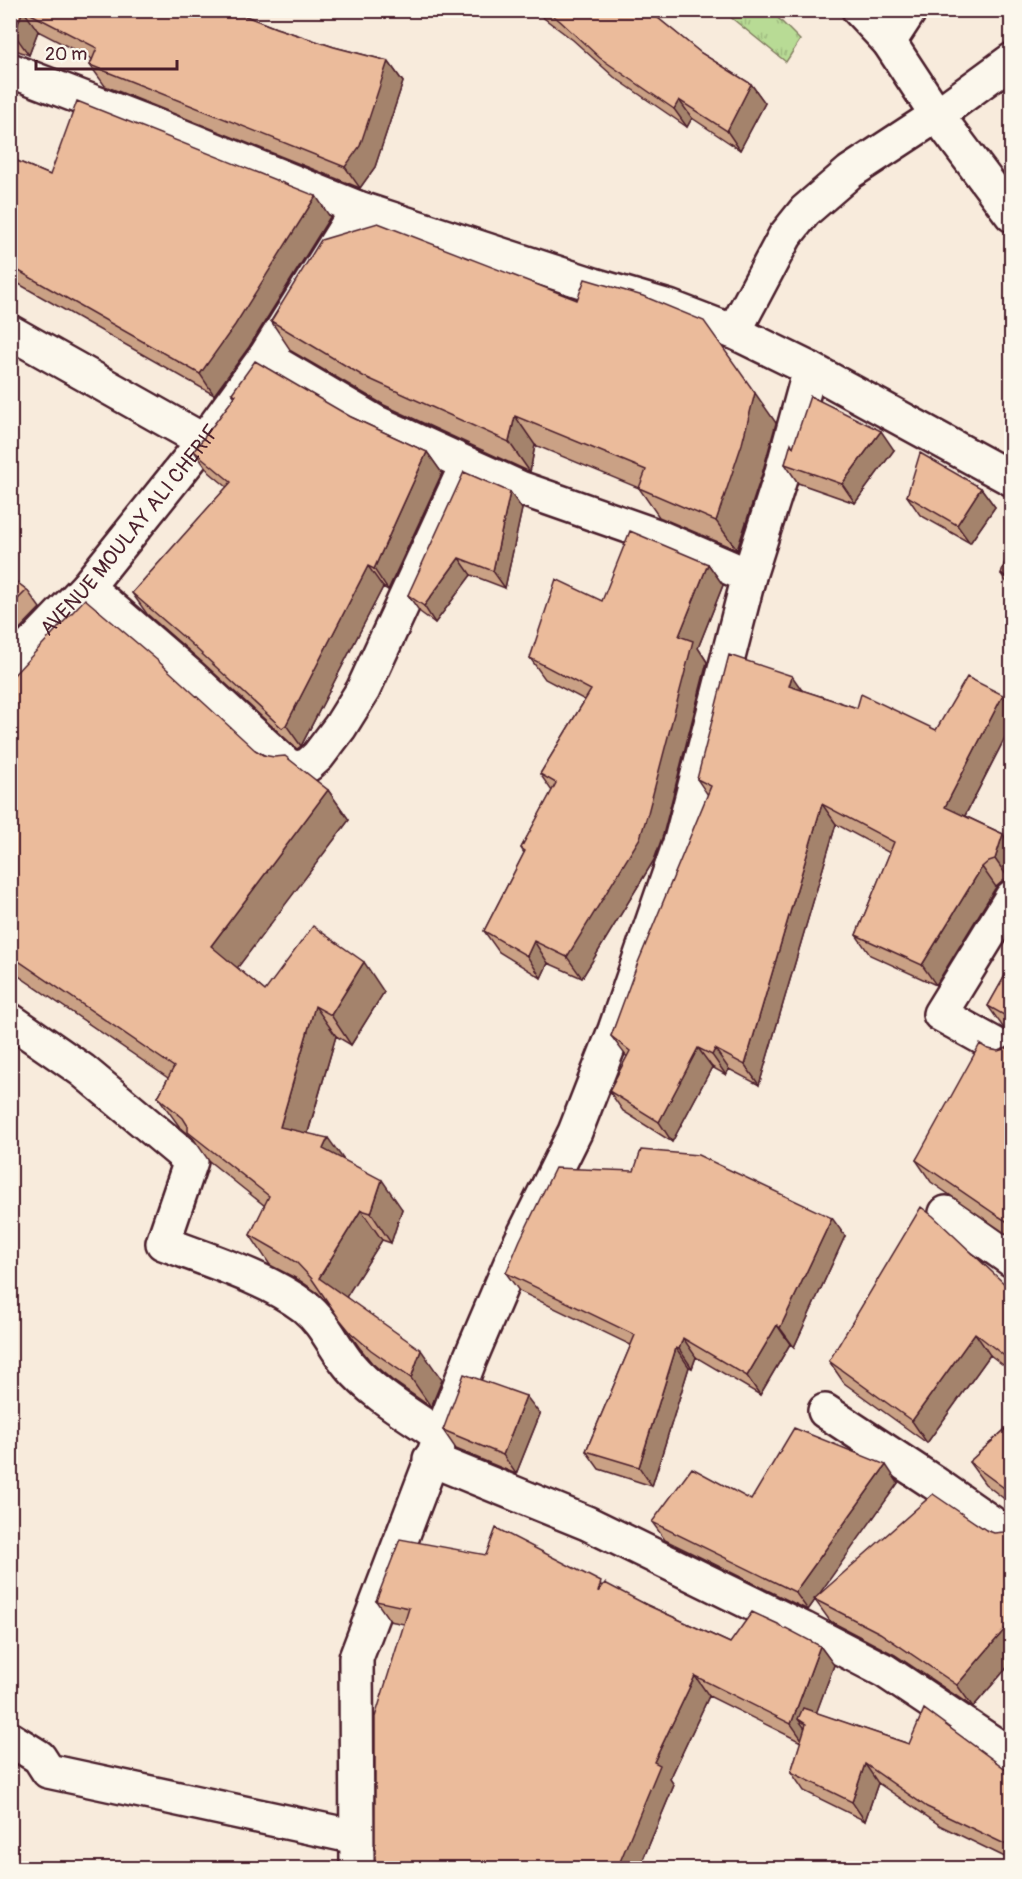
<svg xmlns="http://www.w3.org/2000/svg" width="1022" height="1879" viewBox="0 0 1022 1879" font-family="Pangolin,sans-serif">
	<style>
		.grass { fill: url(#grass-tufts); stroke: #817d60; stroke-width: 1.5 }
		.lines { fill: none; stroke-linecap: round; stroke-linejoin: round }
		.minor-casing { stroke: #4a1f2b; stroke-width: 38 }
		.minor { stroke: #fbf7ec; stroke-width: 33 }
		.wall { fill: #caa185; stroke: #4a1f2b; stroke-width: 1.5 }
		.shaded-wall { fill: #a4836c; stroke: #4a1f2b; stroke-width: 1.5 }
		.building { fill: #ebbb9b; stroke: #4a1f2b; stroke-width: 1.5 }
		.labels { text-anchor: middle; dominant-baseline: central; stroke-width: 5; stroke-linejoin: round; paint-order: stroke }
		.street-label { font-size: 21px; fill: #4a1f2b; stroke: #fbf7ec }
	</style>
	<defs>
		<pattern id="grass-tufts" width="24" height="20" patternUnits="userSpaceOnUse" patternTransform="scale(1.5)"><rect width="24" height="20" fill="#b8db95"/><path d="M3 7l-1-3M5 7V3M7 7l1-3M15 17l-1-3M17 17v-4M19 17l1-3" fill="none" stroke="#a0bc81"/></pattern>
	</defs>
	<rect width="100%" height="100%" fill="#f8ebdc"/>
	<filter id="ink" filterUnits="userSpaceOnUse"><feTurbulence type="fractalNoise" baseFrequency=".0167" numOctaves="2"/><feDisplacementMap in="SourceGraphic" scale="12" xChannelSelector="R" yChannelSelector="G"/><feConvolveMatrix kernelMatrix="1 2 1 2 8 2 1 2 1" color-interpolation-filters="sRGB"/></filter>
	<g filter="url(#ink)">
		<path class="grass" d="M723,11H771L800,40L786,62Z"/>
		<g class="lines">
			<defs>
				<g id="minor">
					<path d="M859,10L889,42L937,115L1012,215"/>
					<path d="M889,42L910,10"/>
					<path d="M10,70L171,132L358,208L594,285L669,307L734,332L810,369L1012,479"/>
					<path d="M10,332L204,441"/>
					<path d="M734,332L785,236L805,211L850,172L937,115L1012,60"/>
					<path d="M265,357L375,422L467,464L520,488L654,535L749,576"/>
					<path d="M87,587L190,676L288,766L298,768L308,765L318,756L340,727L363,690L467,464"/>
					<path id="s1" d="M10,667L87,587L204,441L265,357L358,208"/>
					<path d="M1012,897L940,1014L1012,1054"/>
					<path d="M10,1020L82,1070L191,1161L163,1243C208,1260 267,1278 305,1307C325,1323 334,1347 349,1365C374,1395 409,1414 440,1436"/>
					<path d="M946,1213L1012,1260"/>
					<path d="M825,1411L933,1482L1012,1537"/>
					<path d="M430,1459L587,1523L804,1629L885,1671L1012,1756"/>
					<path d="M10,1739L39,1757L48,1771L356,1837"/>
					<path d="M357,1868L356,1658L470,1359L516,1251L575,1132L615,1030L681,840L749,576L780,479L810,369"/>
				</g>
			</defs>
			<use href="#minor" class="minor-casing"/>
			<use href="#minor" class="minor"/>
		</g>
		<path class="wall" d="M10,10H230L276,28L334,47L388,61L403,82L375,167L360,188L105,86L90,65L92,59L38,31L29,55L10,48Z
			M533,10H648L701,53L751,84L765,103L740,150L692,118L687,127L614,77L573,40Z
			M10,158L50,175L330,217L249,347L214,395L10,279Z
			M271,321L776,423L762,474L737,550L659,517L639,488L535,445L530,472L384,405L291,351Z
			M232,393L351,417L427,452L442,473L388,590L383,587L301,746L297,749L202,662L147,614L132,593L227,487L209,472L194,451L235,397Z
			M793,447L894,450L855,503L798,483L785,464Z
			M981,488L995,507L970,543L920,515L907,496Z
			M510,492L522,509L505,588L471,575L435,623L420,612L408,595Z
			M1011,544V589L1001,574Z
			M708,564L723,585L698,648L707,662L663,835L654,860L582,978L548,963L541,978L499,952L484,931L524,853L521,848L552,791L540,774L585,700L545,679L530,658L602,601Z
			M10,577L27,590L40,608L10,639Z
			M10,679L255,750L328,790L349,820L237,968L265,991L384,992L351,1045L336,1036L308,1133L343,1160L402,1209L391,1243L382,1240L346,1297L442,1380L431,1407L392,1380L372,1363L359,1347L331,1307L318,1293L299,1280L270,1265L250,1235L265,1206L209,1161L193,1138L179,1126L158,1097L168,1078L10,970Z
			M801,690L857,708L936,730L1011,726L965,816L1003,834L1009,879L1003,881L996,887L936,985L870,955L856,935L890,853L836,824L759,1085L729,1069L726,1075L712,1067L672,1142L623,1111L609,1091L627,1057L611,1036L708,795L697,779Z
			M1011,965V1032L1003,1027L988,1006Z
			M1011,1043V1237L931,1182L916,1160L988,1049L998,1051L1007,1048Z
			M845,1236L794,1347L790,1344L760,1395L696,1357L692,1368L689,1367L652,1486L599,1469L586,1451L631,1345L519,1291L506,1273Z
			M1011,1290V1371L990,1355L927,1443L844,1383L829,1361Z
			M540,1414L516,1474L456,1449L443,1430Z
			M1011,1424V1504L985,1484L969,1462Z
			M898,1483L817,1596L1011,1663L973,1707L895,1655L830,1621L815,1600L808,1610L665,1540L652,1522L751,1500Z
			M604,1585L647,1605L730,1643L784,1629L820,1646L834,1665L816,1713L909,1744L1011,1773V1860L941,1826L878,1783L865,1821L804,1791L791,1772L801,1742L709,1696L670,1779L674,1785L639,1869H375L404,1624L390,1621L376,1601Z"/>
		<path class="shaded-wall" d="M23,10L38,31L29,55L14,34Z
			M388,61L403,82L375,167L360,188L345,167Z
			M751,84L765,103L740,150L727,131Z
			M679,100L692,118L687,127L674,109Z
			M316,196L330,217L249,347L214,395L200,374Z
			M755,393L776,423L762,474L737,550L716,521Z
			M515,416L535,445L530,472L509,442Z
			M881,431L894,450L855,503L842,484Z
			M427,452L442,473L388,590L374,569Z
			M981,488L995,507L970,543L957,525Z
			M510,492L522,509L505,588L493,571Z
			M459,558L471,575L435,623L424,606Z
			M708,564L723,585L698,648L707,662L663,835L654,860L582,978L567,957L679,636Z
			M368,566L383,587L301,746L286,725Z
			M792,676L806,696L789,686Z
			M1003,695L1011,707V726L959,827L945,807Z
			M328,790L349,820L232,975L211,946Z
			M822,804L836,824L759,1085L745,1065Z
			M1003,834L1011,847V870L1009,879L995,859Z
			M982,867L996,887L936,985L922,965Z
			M534,941L548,963L541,978L527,956Z
			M364,962L384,992L351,1045L331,1015Z
			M315,1006L336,1036L301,1156L280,1127Z
			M698,1048L712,1067L672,1142L659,1122Z
			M715,1049L729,1069L726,1075L712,1055Z
			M328,1138L349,1167L323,1149Z
			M382,1180L402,1209L391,1243L371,1213Z
			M361,1210L382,1240L340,1307L319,1278Z
			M832,1218L845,1236L794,1347L780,1328Z
			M777,1325L790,1344L760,1395L747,1376Z
			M975,1333L990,1355L927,1443L912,1421Z
			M683,1338L696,1357L692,1368L679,1349Z
			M676,1348L689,1367L652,1486L639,1467Z
			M421,1350L442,1380L431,1407L411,1378Z
			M526,1396L540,1414L516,1474L503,1455Z
			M886,1465L898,1483L808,1610L795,1592Z
			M1011,1622V1663L973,1707L957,1685Z
			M820,1646L834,1665L810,1730L806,1724L798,1719L809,1734L805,1744L791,1724Z
			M695,1676L709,1696L670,1779L674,1785L639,1869H617L654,1762Z
			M865,1764L878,1783L865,1821L852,1802Z"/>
		<path class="building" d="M10,10H23L14,34L10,32Z
			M23,10H230L276,28L334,47L388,61L360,146L345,167L90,65L97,48Z
			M546,10H648L701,53L751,84L727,131L679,100L674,109L600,58L560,21Z
			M77,101L316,196L235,325L200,374L10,266V158L50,175Z
			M378,223L577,300L585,279L643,296L704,321L755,393L742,444L716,521L639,488L646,470L515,416L509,442L363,376L271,321L321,240Z
			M255,361L351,417L427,452L374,569L368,566L286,725L282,728L188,641L132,593L231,482L194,451L236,395L232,393Z
			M810,396L881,431L842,484L785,464L791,443L793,447Z
			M920,453L981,488L957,525L907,496Z
			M464,472L510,492L493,571L459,558L424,606L408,595Z
			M630,531L708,564L679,636L693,641L648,813L640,838L567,957L534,941L527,956L484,931L525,851L521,848L556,783L540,774L591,690L530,658L556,579L602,601Z
			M1011,544V579L1001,574Z
			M10,577L27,590L10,607Z
			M85,599L157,660L255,750L263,755L274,757L285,756L328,790L211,946L265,991L313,926L364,962L331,1015L315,1006L280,1127L328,1138L323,1149L382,1180L371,1213L361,1210L319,1278L421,1350L411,1378L371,1350L351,1333L338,1317L312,1279L297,1263L278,1251L250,1235L269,1196L188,1132V1126L183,1118L158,1097L174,1067L10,955V679Z
			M729,655L792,676L789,686L857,708L861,694L936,730L967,677L1003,695L945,807L1003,834L995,859L989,861L982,867L922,965L856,935L894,842L822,804L745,1065L715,1049L712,1055L698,1048L659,1122L609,1091L630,1051L611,1036L637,965L711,786L697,779Z
			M1011,965V1021L1006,1016L988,1006Z
			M1011,1043V1224L998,1216L916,1160L980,1044L988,1049L998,1051L1007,1048Z
			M641,1150L698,1155L832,1218L780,1328L777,1325L747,1376L683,1338L679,1349L676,1348L639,1467L586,1451L635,1335L506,1273L520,1240L555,1168L634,1171Z
			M921,1207L933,1216L1011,1290V1361L975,1333L912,1421L829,1361Z
			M464,1374L526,1396L503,1455L443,1430Z
			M1011,1424V1493L969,1462Z
			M794,1428L886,1465L795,1592L652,1522L692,1468L751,1500Z
			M933,1494L986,1530L994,1533L1004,1532L1011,1525V1622L957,1685L880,1633L814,1599Z
			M496,1528L601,1582L598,1592L605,1583L647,1605L730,1643L752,1612L778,1624L784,1629L786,1628L820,1646L791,1724L695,1676L654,1762L660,1765L617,1869H375V1717L409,1608L376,1601L400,1539L486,1555Z
			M803,1708L909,1744L924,1709L1011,1773V1847L927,1807L865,1764L852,1802L791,1772L806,1724L798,1719Z"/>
	</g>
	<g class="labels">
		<g class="street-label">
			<text stroke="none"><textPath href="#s1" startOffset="182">AVENUE MOULAY ALI CHERIF</textPath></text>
		</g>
	</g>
	<rect width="1022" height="1879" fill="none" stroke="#fbf7ec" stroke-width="36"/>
	<rect x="18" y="18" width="986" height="1843" fill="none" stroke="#4a1f2b" stroke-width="2" filter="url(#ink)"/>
	<path d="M36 60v9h141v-9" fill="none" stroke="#4a1f2b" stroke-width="3"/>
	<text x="45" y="60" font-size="18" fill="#4a1f2b" stroke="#fbf7ec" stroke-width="4.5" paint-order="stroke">20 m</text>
</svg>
